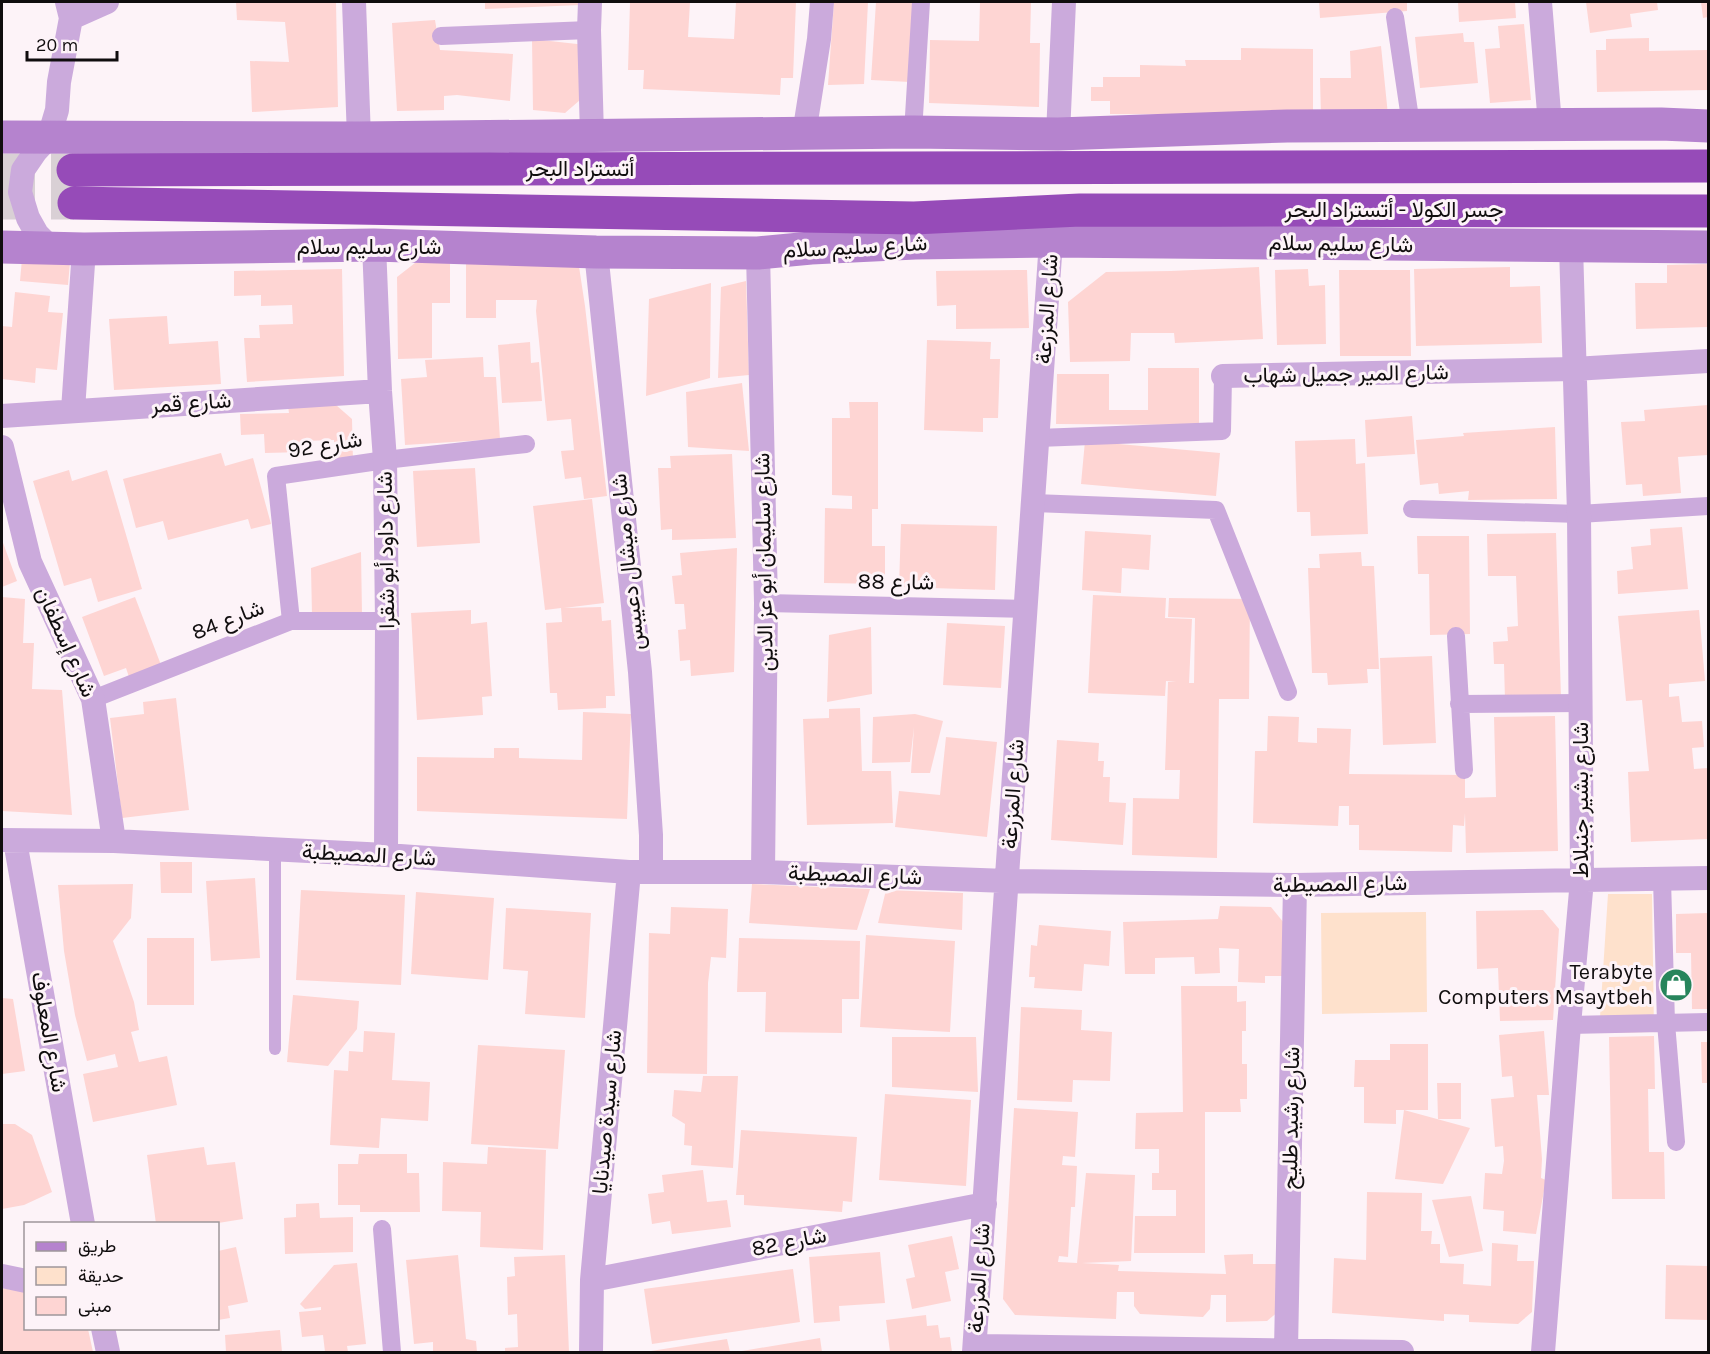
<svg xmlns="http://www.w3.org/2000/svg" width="1710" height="1354" viewBox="0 0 1710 1354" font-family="Karla,Vazirmatn,sans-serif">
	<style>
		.green { fill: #fee1cc }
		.building { fill: #fed5d3 }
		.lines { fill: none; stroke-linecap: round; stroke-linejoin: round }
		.motorway-tunnel { stroke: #d9d0d5; stroke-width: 33; stroke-dasharray: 33 16; stroke-linecap: butt }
		.service { stroke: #cbaadc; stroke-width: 12 }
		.pedestrian { stroke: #cbaadc; stroke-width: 18 }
		.minor { stroke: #cbaadc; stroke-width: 24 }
		.secondary { stroke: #b583ce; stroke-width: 33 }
		.motorway { stroke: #964bb8; stroke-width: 33 }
		.labels { text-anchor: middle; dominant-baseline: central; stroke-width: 6; stroke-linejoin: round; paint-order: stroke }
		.street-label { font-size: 22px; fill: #100d0e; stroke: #fdf3f8 }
		.poi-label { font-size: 22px; fill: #100d0e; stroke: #fdf3f8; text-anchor: end }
	</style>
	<rect width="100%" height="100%" fill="#fdf3f8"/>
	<path class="green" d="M1608,894H1652L1654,1032L1599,1033Z
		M1426,912L1427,1012L1322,1014L1321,913Z"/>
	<path class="building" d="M236,2H336L338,107L252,112L250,61L289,62L285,22L237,20Z
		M485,2H581V5L485,9Z
		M630,2H690L688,37L734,39L736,2H796L793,78H781L780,95L643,89L644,70H628Z
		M834,2H868L864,84L828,85Z
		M876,2H915L910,82L871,80Z
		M980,2H1031L1030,43H1040L1039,107L929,103L930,40L979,41Z
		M1319,2H1407V11L1320,18Z
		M1458,2H1515L1516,18L1459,22Z
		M1586,2H1657L1658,10L1630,14L1632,27L1590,33Z
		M1701,2H1708V17L1703,18Z
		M435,20L440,50L513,54L510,101L457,95L444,96V110L397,111L392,23Z
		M1524,24L1531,100L1490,103L1485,49L1500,48L1498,26Z
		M1463,33L1464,42H1474L1478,83L1420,88L1415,37Z
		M1649,38V51L1708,50V90L1597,92L1596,50H1606V39Z
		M532,39L586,45L580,100L565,113L533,110Z
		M1381,46L1388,115L1321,116L1320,78H1351L1350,51Z
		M1241,48L1313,49V115L1110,114V101H1091V87H1103V77H1140V65L1186,66L1185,60H1241Z
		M22,259L70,262L68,285L20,281Z
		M466,260H578L585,306L607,496L584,499L581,477L565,479L561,451L574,450L571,419L547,421L536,311L537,300H496V318H466Z
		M450,262V303H432V358L398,359L397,277L415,263Z
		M1708,264V327L1636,329L1635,283H1667V265Z
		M1259,267L1263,339L1175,343L1174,333H1131L1130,361L1070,362L1068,302L1106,272L1171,271Z
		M1510,267V287L1540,286L1542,343L1416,346L1414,269Z
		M342,269L344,376L247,382L244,338H260L259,325L293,324L292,305L261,306V295L234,296V271Z
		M1308,269L1309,286L1325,285L1326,344L1277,345L1275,270Z
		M1027,270L1029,328L956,329V305L937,306L936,271Z
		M1339,270H1410L1411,356H1340Z
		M746,281L749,375L718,378L721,287Z
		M711,283L710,378L646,396L649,299Z
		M15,292L50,296L48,312L63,313L57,370L36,368L35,383L2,379V326L12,327Z
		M167,316L169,344L218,341L221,384L114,390L109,319Z
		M927,340L991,342L990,359H1000L998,418H983V432L924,430Z
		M530,342L531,363L539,362L542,401L502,403L498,345Z
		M483,357L484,377H496L500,439L405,445L401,379L427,377L425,360Z
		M1148,368H1199V425L1056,424L1057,374H1109V410H1148Z
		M742,383L749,451L688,447L686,392Z
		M849,402H878V509H872V546H885V584L824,583L825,508L852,509V496L832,495V418H850Z
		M336,405L352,419L353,462L334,463V440L304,441V452L265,453L264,434L241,435L240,414L289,413L288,406Z
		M1708,405V455L1678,457L1681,493L1643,496L1642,484L1626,485L1621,422L1645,421L1644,410Z
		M1412,416L1415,454L1367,457L1365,420Z
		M1555,427L1557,499L1468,500L1469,491L1439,494L1438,483L1420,485L1416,440L1464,436L1463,433Z
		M1355,439L1356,464L1365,463L1368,534L1311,536L1310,512H1297L1295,441Z
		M1085,441L1220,453L1216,496L1081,484Z
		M221,453L225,466L253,458L271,524L251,529L248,519L168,540L163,521L136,528L123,479Z
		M732,454L736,538L672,540V529L661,530L658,468H671L670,456Z
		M475,468L480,543L417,547L413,471Z
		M69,470L72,481L107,470L142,589L98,602L91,578L64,586L33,481Z
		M592,499L604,603L564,608L601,607L602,621L611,620L615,696H606V708L558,710L557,693H550L546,623L562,622L561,608L545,610L533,506Z
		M901,524L997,526L995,590L899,587Z
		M1682,527L1688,589L1618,594L1617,571L1633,569L1631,547L1651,545L1650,529Z
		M1085,531L1151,535L1149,570L1122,568L1121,593L1082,590Z
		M1556,533L1561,698L1505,700L1504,664H1494L1493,642L1508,641L1507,627L1518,626L1516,576H1488L1487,534Z
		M1417,536H1469L1470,634L1430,635L1429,574H1418Z
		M2,540L17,581L2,587Z
		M737,548L734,672L691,676L690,660L680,661L678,630L686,629L684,604H675L672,576L682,575L680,553Z
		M361,552L362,614L312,615L311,568Z
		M1361,552L1362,566H1374L1379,669H1367L1368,683L1328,685L1327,673H1312L1308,568H1320L1319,554Z
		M1093,595L1166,598L1165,618L1192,619L1189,683H1194L1195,618L1168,617L1169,598L1250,599L1249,699H1219L1217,858L1132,855L1133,798L1179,799L1180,770H1165L1168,682H1176L1166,681L1165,696L1088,693Z
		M2,597L25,599L23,643H34L32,689L62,690L72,815L2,811Z
		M135,597L161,665L129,677L126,668L104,676L82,617Z
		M471,610V624L487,622L492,696L482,697L483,715L417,720L411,613Z
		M1699,610L1705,681L1669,684V697L1679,696L1682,722L1702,721L1704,747L1692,748L1694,769L1708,768V839L1631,842L1628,772L1649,771L1642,700L1626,701L1618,616Z
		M947,623L1005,626L1001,688L943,685Z
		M871,627L872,694L827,702L829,635Z
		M1432,656L1436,743L1383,745L1380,658Z
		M176,698L189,810L122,818L110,718L144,714L143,702Z
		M860,708L862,771H891L893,823L807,825L803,719L829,718V709Z
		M583,712L631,714L627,819L417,811V757L494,758V748H519V758L582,760Z
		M915,714L943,721L930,773H911L914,727L910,762L872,763L873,717Z
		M1268,716L1299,717L1298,742L1317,743V728L1351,729L1349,774L1465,775V798L1496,797L1494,717L1555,716L1558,851L1466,853L1465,813L1464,826L1453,825L1452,852L1359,850V825H1349V806H1339L1338,826L1253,823L1255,751H1267Z
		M946,737L997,742L987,837L895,827L899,791L940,795Z
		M1057,740L1099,743L1098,761H1104L1103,777H1110L1109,802L1126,803L1123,845L1051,840Z
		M160,862H192V893H161Z
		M255,878L260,958L211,961L206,881Z
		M133,884L131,918L113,941L134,1002L139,1030L131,1032L139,1062L167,1056L177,1105L93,1122L83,1074L118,1067L115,1054L87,1061L75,1015L64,951L58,885Z
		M752,884L870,889L857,930L749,923Z
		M301,890L405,895L401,985L296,980Z
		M886,890L963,893L962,930L878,923Z
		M416,892L494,898L488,980L411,974Z
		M1220,906L1271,907L1284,923L1282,976H1265V983L1238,982L1239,949L1219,948L1220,973L1195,974L1194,957L1155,958V974H1125L1123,922L1218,919Z
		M671,907L728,909L726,958L711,957L708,983L707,1074L647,1073L649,933L670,934Z
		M506,908L591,913L585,1018L525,1014L528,971L503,969Z
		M1543,910L1559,929L1553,1020L1500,1021L1498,968L1477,969L1476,911Z
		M1708,913V1009H1692L1691,953H1676V914Z
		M1039,925L1111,931L1109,966L1084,964L1082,991L1034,988L1035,977H1029L1031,945L1037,946Z
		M866,935L955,941L950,1032L860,1027Z
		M147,938H194V1005H147Z
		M739,938L860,941L859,999H842V1033L765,1032L766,992H737Z
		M1181,986H1237V1002L1246,1001V1031H1242V1064H1247V1099H1240L1241,1112H1205V1253H1134L1135,1216H1176V1190H1152V1173H1159V1149H1135L1136,1113L1183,1112Z
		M293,995L359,1001L357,1029L328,1066L287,1062Z
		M2,998L13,999L25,1071L2,1074Z
		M1021,1007L1082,1010L1081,1030L1112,1032L1110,1081L1073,1080L1072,1102L1017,1100Z
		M364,1031L395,1033L392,1080L430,1082L428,1121L381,1118L379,1148L330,1145L334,1070L348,1071L349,1051L363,1052Z
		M1544,1031L1549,1095H1537L1542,1159L1541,1178L1546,1180L1536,1234L1503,1231L1504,1211L1483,1209L1485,1173L1502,1174L1504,1161L1503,1146L1495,1147L1491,1099L1514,1097L1512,1076L1502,1077L1499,1035Z
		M1654,1036L1655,1089H1648L1649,1152H1664L1665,1199H1612L1609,1037Z
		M892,1037H976L978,1092L892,1087Z
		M1701,1042H1708V1083H1702Z
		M1390,1044H1428V1110H1396V1124L1364,1123V1087H1354L1355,1060H1390Z
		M478,1045L565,1050L558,1149L471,1144Z
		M703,1076H738L733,1168L691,1165L692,1146L684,1145L685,1124L672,1116L674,1090L701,1092Z
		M1437,1083H1461V1119H1438Z
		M885,1094L971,1100L966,1186L879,1180Z
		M1014,1108L1078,1112L1075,1157L1063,1156L1062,1165L1077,1166L1075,1207H1071L1068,1257L1059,1256L1058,1262L1077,1263L1086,1173L1135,1175L1131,1261L1082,1263L1119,1265L1118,1271L1226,1274L1224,1255L1253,1254V1264H1278L1279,1311L1267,1321L1226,1322V1295H1211L1210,1309L1203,1317L1140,1314L1134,1306V1292H1117L1116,1319L1015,1315L1003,1299Z
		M1404,1110L1470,1128L1443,1184L1395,1179Z
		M2,1124H15L32,1135L52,1192L24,1205L2,1209Z
		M741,1130L857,1137L852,1202L843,1201L842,1212L744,1205V1195H736Z
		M204,1147L207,1165L235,1162L243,1219L212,1224H156L147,1155Z
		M488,1147L546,1150L543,1250L480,1247L481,1212L442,1211L443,1162L487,1164Z
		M359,1154H407V1173H419L420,1212H360V1205H338V1164H358Z
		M703,1170L707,1202L727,1200L731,1227L672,1234L670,1221L652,1224L648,1194L664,1192L662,1175Z
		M1367,1192L1422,1193L1421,1231H1432L1431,1244H1440V1263L1464,1264L1463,1284L1491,1286L1492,1243L1518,1245L1517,1261H1534L1532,1312L1518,1324L1469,1322V1315L1444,1314V1321L1332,1313L1334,1258L1366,1260Z
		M1471,1196L1483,1251L1449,1257L1432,1200Z
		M319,1203L320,1218L353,1217V1252L285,1254L284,1218L296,1217V1204Z
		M952,1236L959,1269L945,1272L951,1301L912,1309L906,1279L915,1277L908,1245Z
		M236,1247L248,1302L228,1306L230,1318L218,1320V1251Z
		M880,1252L885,1303L839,1306L840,1321L814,1323L809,1257Z
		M458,1255L466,1339L476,1341L477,1352H433V1342L414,1344L406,1260Z
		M565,1255L569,1352H505V1348L518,1347L517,1314L508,1315L507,1277L515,1276L514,1257Z
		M357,1263L366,1344L347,1346L348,1352H325L323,1335L302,1337L299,1312L321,1310V1307L305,1309L300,1304L334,1265Z
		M1666,1265L1708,1266V1320L1665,1319Z
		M793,1269L800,1322L652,1344L644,1289Z
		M2,1288L26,1292V1329H88L93,1352H2Z
		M926,1315L927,1326L938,1325L940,1338L950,1337L952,1352H890L886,1320Z
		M280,1330L282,1352H226L225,1335Z
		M820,1338L822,1352H742V1351Z
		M727,1339L730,1352H651V1351Z"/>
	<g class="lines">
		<path class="motorway-tunnel" d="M2,170H73
			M2,203H74"/>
		<path class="service" d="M275,1049V849"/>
		<path class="pedestrian" d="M1395,17L1411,125
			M441,36L589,30
			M913,132L921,2
			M1038,438L1222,431L1223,376
			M1034,503L1216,510L1288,692
			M1412,509L1579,514L1708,506
			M766,603L1026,609
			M291,621L276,476L385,460L526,444
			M1456,636L1464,770
			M93,699L291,621H387
			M1459,704L1580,703
			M1662,879L1666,1023L1676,1142
			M1569,1025L1708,1022
			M382,1229L392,1352"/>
		<path class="minor" d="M354,2L359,138
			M590,2L589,30L592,135
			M1540,2L1550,125
			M71,18L107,2
			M804,134L819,39L822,2
			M1058,134L1064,2
			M374,245L380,391L385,460L387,621L386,855
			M52,249L37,234L28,218L20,192L23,170L36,151L49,137L57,110L59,82L71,18L67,2
			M596,252L640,672L651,835V872
			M758,253L766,603L763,872
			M1223,376L1574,369L1708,361
			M73,410L84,249
			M2,416L380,391
			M2,447L30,562L93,699L114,841
			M2,840L114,841L386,855L629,872H763L1007,881L1295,885L1708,878
			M15,841L83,1224
			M2,1276L26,1281
			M592,1280L985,1204
			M103,1328L108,1352
			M975,1346L1402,1352
			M1286,1350L1295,885
			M591,1352L592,1280L629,872
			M974,1352L1051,241
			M1543,1352L1569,1025L1582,880L1579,514L1571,246"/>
		<path class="secondary" d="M2,137L359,138L913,132L1058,134L1287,126L1661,124L1708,126
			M2,247L84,249L374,245L596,252L758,253L811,248L915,243L1051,241L1708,247"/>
		<path class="motorway" d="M73,170L1708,166
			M74,203L914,218L1080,210L1708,211"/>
	</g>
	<defs>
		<symbol id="shop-disc" viewBox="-11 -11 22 22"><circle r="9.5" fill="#27855c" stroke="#fdf3f8"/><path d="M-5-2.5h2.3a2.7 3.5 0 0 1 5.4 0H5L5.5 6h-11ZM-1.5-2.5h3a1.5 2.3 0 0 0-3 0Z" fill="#fff"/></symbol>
	</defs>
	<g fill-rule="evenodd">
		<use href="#shop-disc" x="1657" y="966" width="38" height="38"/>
	</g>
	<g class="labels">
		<g class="street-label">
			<text x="580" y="169">أتستراد البحر</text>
			<text x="1394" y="210">جسر الكولا - أتستراد البحر</text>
			<text transform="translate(1341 244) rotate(1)">شارع سليم سلام</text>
			<text x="369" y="247">شارع سليم سلام</text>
			<text transform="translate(855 247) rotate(-3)">شارع سليم سلام</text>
			<text transform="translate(1047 309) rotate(-86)">شارع المزرعة</text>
			<text transform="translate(1346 374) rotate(-1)">شارع المير جميل شهاب</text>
			<text transform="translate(191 403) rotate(-4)">شارع قمر</text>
			<text transform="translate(325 445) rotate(-9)">شارع 92</text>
			<text transform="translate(386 550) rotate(-91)">شارع داود أبو شقرا</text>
			<text transform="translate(628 562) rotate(-96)">شارع ميشال دعيبس</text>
			<text transform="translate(764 562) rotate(-91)">شارع سليمان أبو عز الدين</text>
			<text transform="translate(896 582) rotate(1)">شارع 88</text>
			<text transform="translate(228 620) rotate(-21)">شارع 84</text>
			<text transform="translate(66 642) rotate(66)">شارع إسطفان</text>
			<text transform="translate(1013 794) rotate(-86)">شارع المزرعة</text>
			<text transform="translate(1581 800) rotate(-90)">شارع بشير جنبلاط</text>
			<text transform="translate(369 855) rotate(3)">شارع المصيطبة</text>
			<text transform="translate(855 875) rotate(2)">شارع المصيطبة</text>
			<text transform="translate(1340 884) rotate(-1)">شارع المصيطبة</text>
			<text transform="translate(49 1032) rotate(80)">شارع المعلوف</text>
			<text transform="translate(607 1112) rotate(-85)">شارع سيدة صيدنايا</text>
			<text transform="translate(1291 1118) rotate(-89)">شارع رشيد طليح</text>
			<text transform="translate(789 1242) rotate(-11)">شارع 82</text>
			<text transform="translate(979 1278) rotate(-86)">شارع المزرعة</text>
		</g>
		<g class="poi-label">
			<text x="1653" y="972">Terabyte<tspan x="1653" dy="25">Computers Msaytbeh</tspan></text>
		</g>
	</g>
	<rect width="1710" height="1354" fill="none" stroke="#100d0e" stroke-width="6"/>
	<rect x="24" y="1222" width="195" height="108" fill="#fdf3f8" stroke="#9e979a" stroke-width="1.5"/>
	<rect x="36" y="1242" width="30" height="9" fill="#b583ce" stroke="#9e979a" stroke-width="1.5"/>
	<text x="78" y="1252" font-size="18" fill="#100d0e">طريق</text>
	<rect x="36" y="1267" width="30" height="18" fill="#fee1cc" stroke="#9e979a" stroke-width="1.5"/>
	<text x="78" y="1282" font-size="18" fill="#100d0e">حديقة</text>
	<rect x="36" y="1297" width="30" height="18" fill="#fed5d3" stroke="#9e979a" stroke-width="1.5"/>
	<text x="78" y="1312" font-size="18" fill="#100d0e">مبنى</text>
	<path d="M27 51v9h90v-9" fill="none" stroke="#100d0e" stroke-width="3"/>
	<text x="36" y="51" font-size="18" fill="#100d0e" stroke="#fdf3f8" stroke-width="4.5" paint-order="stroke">20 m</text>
</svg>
